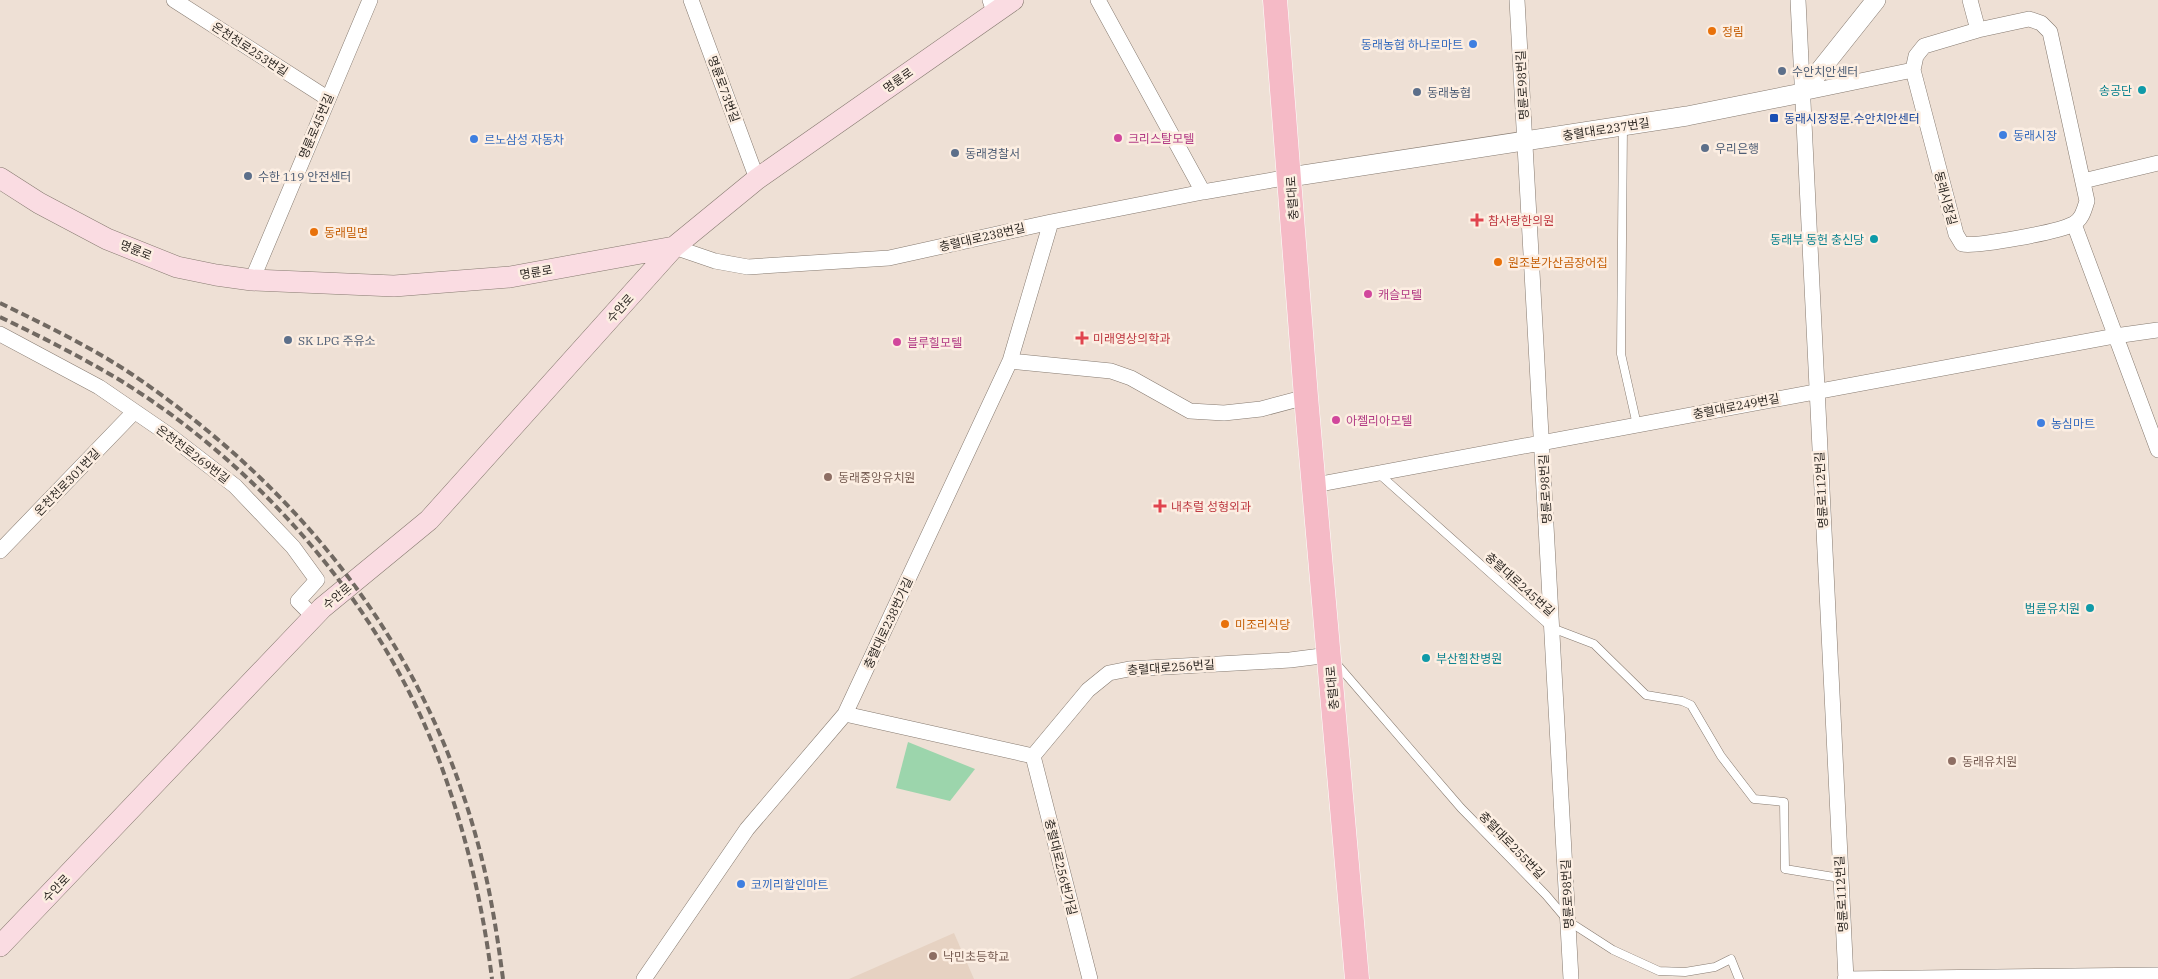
<svg xmlns="http://www.w3.org/2000/svg" width="2158" height="979" viewBox="0 0 2158 979" font-family="'IBM Plex Serif','Noto Sans KR',serif">
	<style>
		.built { fill: #e6d2c2 }
		.green { fill: #9cd5ac }
		.lines { fill: none; stroke-linecap: round; stroke-linejoin: round }
		.service-casing { stroke: #867a70; stroke-width: 9 }
		.minor-casing { stroke: #867a70; stroke-width: 16 }
		.tertiary-casing { stroke: #867a70; stroke-width: 20 }
		.secondary-casing { stroke: #867a70; stroke-width: 22 }
		.primary-casing { stroke: #fff; stroke-width: 25 }
		.service { stroke: #fff; stroke-width: 8 }
		.minor { stroke: #fff; stroke-width: 15 }
		.tertiary { stroke: #fff; stroke-width: 19 }
		.secondary { stroke: #fadce2; stroke-width: 21 }
		.primary { stroke: #f5bac6; stroke-width: 24 }
		.rail { stroke: #716962; stroke-width: 4; stroke-dasharray: 8 4; stroke-linecap: butt }
		.food-dot { fill: #e8710a; stroke: #fceee2; stroke-width: 2 }
		.shop-dot { fill: #3f7fe0; stroke: #fceee2; stroke-width: 2 }
		.service-dot { fill: #5c6f8a; stroke: #fceee2; stroke-width: 2 }
		.culture-dot { fill: #0f9aa8; stroke: #fceee2; stroke-width: 2 }
		.transit-dot { fill: #1a4fb4; stroke: #fceee2; stroke-width: 2 }
		.hotel-dot { fill: #d1479c; stroke: #fceee2; stroke-width: 2 }
		.health-dot { fill: #e0444e; stroke: #fceee2; stroke-width: 2 }
		.education-dot { fill: #8d6e63; stroke: #fceee2; stroke-width: 2 }
		.labels { text-anchor: middle; dominant-baseline: central; stroke-width: 5; stroke-linejoin: round; paint-order: stroke }
		.food-label { font-size: 12px; fill: #c56008; stroke: #fceee2; text-anchor: start }
		.shop-label { font-size: 12px; fill: #366cbe; stroke: #fceee2; text-anchor: start }
		.street-label { font-size: 12px; fill: #2d2823; stroke: #fceee2 }
		.service-label { font-size: 12px; fill: #4e5e75; stroke: #fceee2; text-anchor: start }
		.culture-label { font-size: 12px; fill: #0d838f; stroke: #fceee2; text-anchor: end }
		.transit-label { font-size: 12px; fill: #164399; stroke: #fceee2; text-anchor: start }
		.hotel-label { font-size: 12px; fill: #b23c85; stroke: #fceee2; text-anchor: start }
		.health-label { font-size: 12px; fill: #be3a42; stroke: #fceee2; text-anchor: start }
		.education-label { font-size: 12px; fill: #785e54; stroke: #fceee2; text-anchor: start }
	</style>
	<rect width="100%" height="100%" fill="#eee0d5"/>
	<path class="built" d="M954,933L974,979H849Z"/>
	<path class="green" d="M908,742L975,769L950,801L896,788Z"/>
	<g class="lines">
		<defs>
			<path id="service" d="M1623,126L1621,354L1637,425
				M1378,473L1552,628L1594,644L1646,695L1682,701L1691,705L1721,756L1754,799L1784,802L1785,869L1840,878
				M1335,662L1461,808L1546,895L1568,921L1613,950L1659,971L1685,972L1715,967L1731,959L1739,979"/>
			<path id="minor" d="M174,0L327,98
				M691,0L757,179
				M990,0L994,12
				M1098,0L1203,192
				M1517,0L1571,979
				M1798,0L1846,979
				M1970,0L1978,30
				M2029,19L2041,23L2050,32L2087,201C2084,210 2082,220 2073,224C2059,232 1976,247 1962,244L1956,234L1913,70L1916,56L1924,46L1978,30Z
				M1802,93L1913,70
				M2083,181L2158,163
				M2074,224L2158,450
				M674,247L715,261L748,267L889,258L1051,222L1203,192L1290,177
				M252,280L370,0
				M0,334L99,387L169,435L235,486L293,547L317,580L298,601L314,617
				M1010,361L1111,371L1131,378L1190,411L1224,413L1261,409L1306,397
				M1315,485L2115,336L2158,330
				M0,551L134,412
				M845,714L1033,756L1088,690L1109,673L1129,669L1290,660L1329,655
				M1033,756L1090,979
				M644,979L747,829L845,714L1010,361L1051,222
				M1845,979L2158,975"/>
			<path id="tertiary" d="M1290,177L1687,116L1802,93L1876,0"/>
			<path id="secondary" d="M0,178L39,203L107,239L177,267L216,275L252,280L394,286L510,277L674,247L757,179L1013,0
				M0,946L322,608L429,520L674,247"/>
			<path id="primary" d="M1275,0L1306,397L1357,979"/>
		</defs>
		<use href="#service" class="service-casing"/>
		<use href="#minor" class="minor-casing"/>
		<use href="#tertiary" class="tertiary-casing"/>
		<use href="#secondary" class="secondary-casing"/>
		<use href="#primary" class="primary-casing"/>
		<use href="#service" class="service"/>
		<use href="#minor" class="minor"/>
		<use href="#tertiary" class="tertiary"/>
		<use href="#secondary" class="secondary"/>
		<use href="#primary" class="primary"/>
		<path class="rail" d="M0,303C45,325 91,347 133,375C301,489 425,645 478,844C490,888 497,933 503,979
			M0,317C42,337 83,358 123,382C264,470 385,610 442,768C467,837 483,907 492,979"/>
	</g>
	<g class="food-dot">
		<circle cx="1712" cy="31" r="5"/>
		<circle cx="314" cy="232" r="5"/>
		<circle cx="1498" cy="262" r="5"/>
		<circle cx="1225" cy="624" r="5"/>
	</g>
	<g class="shop-dot">
		<circle cx="1473" cy="44" r="5"/>
		<circle cx="2003" cy="135" r="5"/>
		<circle cx="474" cy="139" r="5"/>
		<circle cx="2041" cy="423" r="5"/>
		<circle cx="741" cy="884" r="5"/>
	</g>
	<g class="service-dot">
		<circle cx="1782" cy="71" r="5"/>
		<circle cx="1417" cy="92" r="5"/>
		<circle cx="1705" cy="148" r="5"/>
		<circle cx="955" cy="153" r="5"/>
		<circle cx="248" cy="176" r="5"/>
		<circle cx="288" cy="340" r="5"/>
	</g>
	<g class="culture-dot">
		<circle cx="2142" cy="90" r="5"/>
		<circle cx="1874" cy="239" r="5"/>
		<circle cx="2090" cy="608" r="5"/>
		<circle cx="1426" cy="658" r="5"/>
	</g>
	<rect class="transit-dot" x="1769" y="113" width="10" height="10" rx="2.5"/>
	<g class="hotel-dot">
		<circle cx="1118" cy="138" r="5"/>
		<circle cx="1368" cy="294" r="5"/>
		<circle cx="897" cy="342" r="5"/>
		<circle cx="1336" cy="420" r="5"/>
	</g>
	<g class="health-dot">
		<path d="M1474.5 212.5h5v5h5v5h-5v5h-5v-5h-5v-5h5z"/>
		<path d="M1079.5 330.5h5v5h5v5h-5v5h-5v-5h-5v-5h5z"/>
		<path d="M1157.5 498.5h5v5h5v5h-5v5h-5v-5h-5v-5h5z"/>
	</g>
	<g class="education-dot">
		<circle cx="828" cy="477" r="5"/>
		<circle cx="1952" cy="761" r="5"/>
		<circle cx="933" cy="956" r="5"/>
	</g>
	<g class="labels">
		<g class="food-label">
			<text x="1722" y="31">정림</text>
			<text x="324" y="232">동래밀면</text>
			<text x="1508" y="262">원조본가산곰장어집</text>
			<text x="1235" y="624">미조리식당</text>
		</g>
		<g class="shop-label">
			<text x="1463" y="44" text-anchor="end">동래농협 하나로마트</text>
			<text x="2013" y="135">동래시장</text>
			<text x="484" y="139">르노삼성 자동차</text>
			<text x="2051" y="423">농심마트</text>
			<text x="751" y="884">코끼리할인마트</text>
		</g>
		<g class="street-label">
			<text transform="translate(250 49) rotate(33)">온천천로253번길</text>
			<text transform="translate(898 80) rotate(-35)">명륜로</text>
			<text transform="translate(1522 85) rotate(-93)">명륜로98번길</text>
			<text transform="translate(724 89) rotate(70)">명륜로73번길</text>
			<text transform="translate(316 126) rotate(-67)">명륜로45번길</text>
			<text transform="translate(1606 129) rotate(-9)">충렬대로237번길</text>
			<text transform="translate(1292 198) rotate(-94)">충렬대로</text>
			<text transform="translate(1946 198) rotate(75)">동래시장길</text>
			<text transform="translate(982 237) rotate(-13)">충렬대로238번길</text>
			<text transform="translate(136 250) rotate(22)">명륜로</text>
			<text transform="translate(536 272) rotate(-10)">명륜로</text>
			<text transform="translate(620 308) rotate(-48)">수안로</text>
			<text transform="translate(1736 406) rotate(-11)">충렬대로249번길</text>
			<text transform="translate(193 454) rotate(37)">온천천로269번길</text>
			<text transform="translate(67 482) rotate(-46)">온천천로301번길</text>
			<text transform="translate(1545 489) rotate(-93)">명륜로98번길</text>
			<text transform="translate(1821 490) rotate(-93)">명륜로112번길</text>
			<text transform="translate(1520 584) rotate(42)">충렬대로245번길</text>
			<text transform="translate(337 596) rotate(-40)">수안로</text>
			<text transform="translate(888 623) rotate(-65)">충렬대로238번가길</text>
			<text transform="translate(1171 667) rotate(-4)">충렬대로256번길</text>
			<text transform="translate(1332 688) rotate(-95)">충렬대로</text>
			<text transform="translate(1512 845) rotate(46)">충렬대로255번길</text>
			<text transform="translate(1061 867) rotate(76)">충렬대로256번가길</text>
			<text transform="translate(56 888) rotate(-46)">수안로</text>
			<text transform="translate(1567 894) rotate(-93)">명륜로98번길</text>
			<text transform="translate(1841 894) rotate(-93)">명륜로112번길</text>
		</g>
		<g class="service-label">
			<text x="1792" y="71">수안치안센터</text>
			<text x="1427" y="92">동래농협</text>
			<text x="1715" y="148">우리은행</text>
			<text x="965" y="153">동래경찰서</text>
			<text x="258" y="176">수한 119 안전센터</text>
			<text x="298" y="340">SK LPG 주유소</text>
		</g>
		<g class="culture-label">
			<text x="2132" y="90">송공단</text>
			<text x="1864" y="239">동래부 동헌 충신당</text>
			<text x="2080" y="608">법륜유치원</text>
			<text x="1436" y="658" text-anchor="start">부산힘찬병원</text>
		</g>
		<g class="transit-label">
			<text x="1784" y="118">동래시장정문.수안치안센터</text>
		</g>
		<g class="hotel-label">
			<text x="1128" y="138">크리스탈모텔</text>
			<text x="1378" y="294">캐슬모텔</text>
			<text x="907" y="342">블루힐모텔</text>
			<text x="1346" y="420">아젤리아모텔</text>
		</g>
		<g class="health-label">
			<text x="1488" y="220">참사랑한의원</text>
			<text x="1093" y="338">미래영상의학과</text>
			<text x="1171" y="506">내추럴 성형외과</text>
		</g>
		<g class="education-label">
			<text x="838" y="477">동래중앙유치원</text>
			<text x="1962" y="761">동래유치원</text>
			<text x="943" y="956">낙민초등학교</text>
		</g>
	</g>
</svg>
